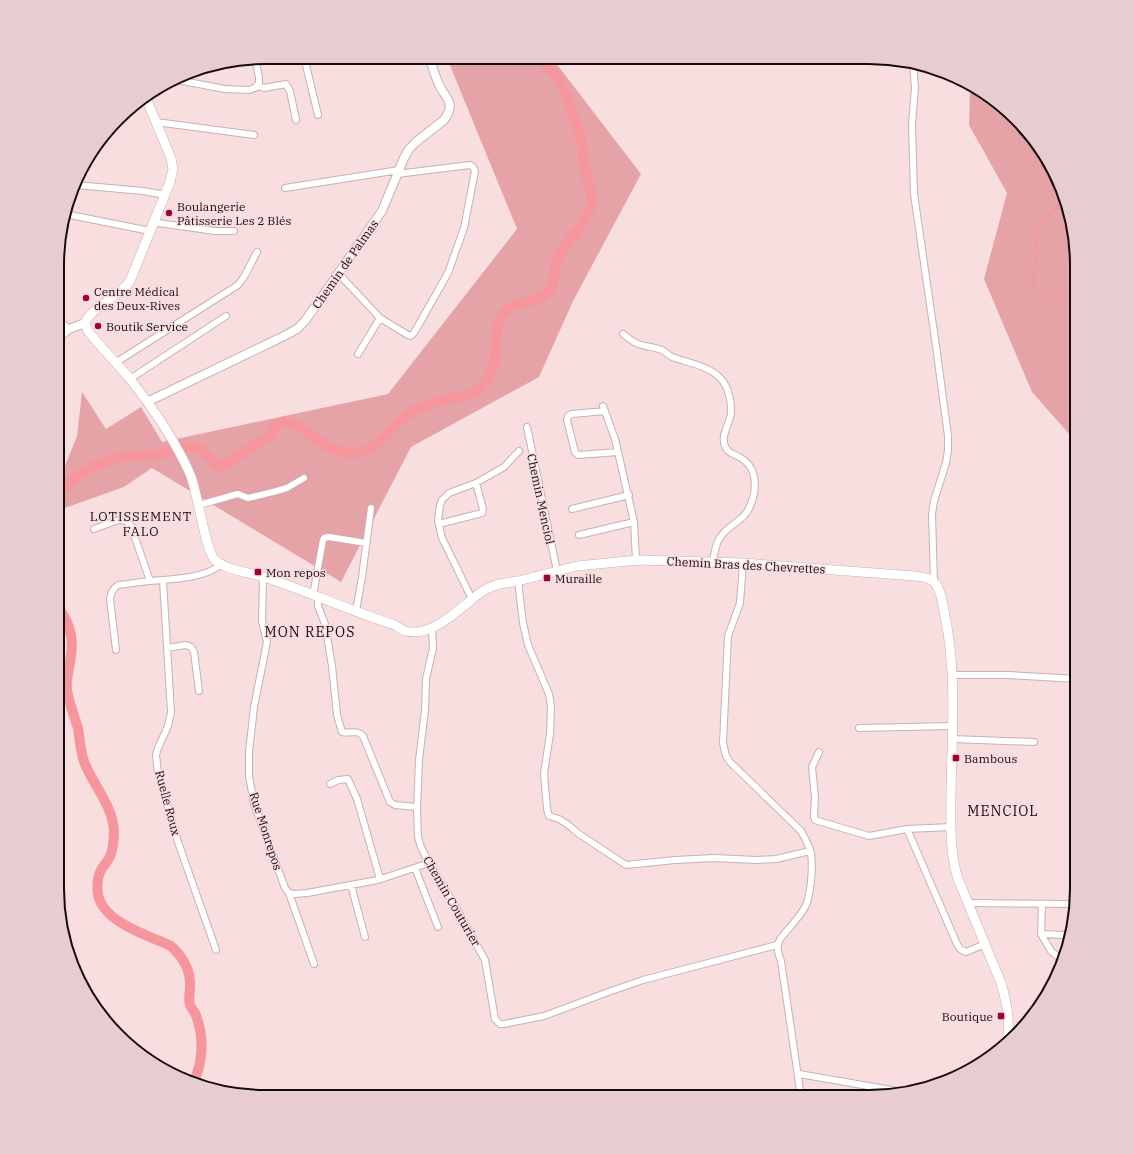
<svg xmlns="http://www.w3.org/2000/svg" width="1134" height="1154" viewBox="0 0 1134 1154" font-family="'IBM Plex Serif',serif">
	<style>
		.green { fill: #e6a3a7 }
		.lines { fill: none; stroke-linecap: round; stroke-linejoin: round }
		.stream { stroke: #f7959d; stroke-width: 1.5 }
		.river { stroke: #f7959d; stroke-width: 10 }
		.minor-casing { stroke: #c9b0b1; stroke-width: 8 }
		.tertiary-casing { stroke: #c9b0b1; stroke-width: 10 }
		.secondary-casing { stroke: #c9b0b1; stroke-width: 10 }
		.minor { stroke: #fff; stroke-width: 6 }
		.tertiary { stroke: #fff; stroke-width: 8 }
		.secondary { stroke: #fff; stroke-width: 9 }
		.poi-dot { fill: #a10135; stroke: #f9dee0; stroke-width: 1.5 }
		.labels { text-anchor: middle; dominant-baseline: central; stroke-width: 3; stroke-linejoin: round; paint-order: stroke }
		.poi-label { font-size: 12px; fill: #150c0d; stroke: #f9dee0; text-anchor: start }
		.street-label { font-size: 12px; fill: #150c0d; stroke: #f9dee0 }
		.neighbourhood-label { font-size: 13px; letter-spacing: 1px; fill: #150c0d; stroke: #f9dee0 }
		.quarter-label { font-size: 14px; letter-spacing: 1px; fill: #150c0d; stroke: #f9dee0 }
		.rim { fill: none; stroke: #150c0d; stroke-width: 2 }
	</style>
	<rect width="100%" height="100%" fill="#f9dee0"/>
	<path class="green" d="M447,58H552L641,174L573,301L539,377L411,447L341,582L152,468L124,487L59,510L60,476L63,471L77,436L82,392L106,429L141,407L162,442L388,394L517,229Z
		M970,84L973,85L1034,139L1066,198L1077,252V443L1032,392L984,279L1007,193L969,125Z"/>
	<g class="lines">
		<path class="stream" d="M1065,197C1059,206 1041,222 1038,230C1035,238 1038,247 1037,255C1036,263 1033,271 1033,279C1032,299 1063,295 1077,293"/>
		<path class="river" d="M60,491C75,477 93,463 114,459C129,455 145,457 160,454C172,452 186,444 198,448C206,451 211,462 218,467L227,464L270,435C272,431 275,425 280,423C300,412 327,466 366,450C385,443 396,419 415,410C426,405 437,401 448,399C456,397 466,398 473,394C480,390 486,381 490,375C501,356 490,327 506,311C517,299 538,304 549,291C557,282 553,268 558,258C568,239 586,225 591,204C594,192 588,184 586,173C583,162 583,150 581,138C579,131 576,124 573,117C569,104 566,91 558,79C553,71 545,65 539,58
			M59,608C72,627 74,641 70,663C68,672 66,681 67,690C69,703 74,715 78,728C80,740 80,752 85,764C94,786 112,805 114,830C114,837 113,848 111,854C109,860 104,865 101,870C96,880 96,895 102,905C115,926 150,936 171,946C183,957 191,971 190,987C190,993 188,999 190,1005C191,1008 194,1011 195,1013C204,1034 204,1063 193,1082"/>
		<defs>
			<path id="minor" d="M304,57L318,115
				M913,65L915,87L912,124L914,194L936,346L948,436V450L946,463L934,501L932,514L934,582
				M177,80L225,89L249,90L257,87L259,82V77L255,59
				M257,85L264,88L286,84L290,91L296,120
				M156,122L254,135
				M76,185L143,191L166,195
				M285,188L399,170
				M70,215L150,231
				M154,221L158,223L215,231H234
				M338,273L380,318L408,335L411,336L414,333L448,273L464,228L475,171L473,167L470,165L397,174
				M60,321L69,329
				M623,334C628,338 633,342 638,344C646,347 655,347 662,350C666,352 668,355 672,357C694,365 723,367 729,395C731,401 731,407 731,413C730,424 719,437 726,448C729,454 735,454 741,458C755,466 757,483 753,498C746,524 730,521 719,539C715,546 714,554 713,562
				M358,354L380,318
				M115,363L238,285L244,277L257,252
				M130,379L226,316
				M603,406L615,439L634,522L636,561
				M605,411L572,414L568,416L567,420L575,452L578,455L618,452
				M527,427L557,571
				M199,505L234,495L238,494L248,498L273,492L287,488L304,478
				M572,509L629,495
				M439,524L482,513L483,509L476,483
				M94,529L118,520L126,521L131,526L150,581
				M579,535L634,522
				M743,563L740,603L728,636L723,743L726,756L730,762L801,831C805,838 809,845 811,853C813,867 811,898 804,909C797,920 788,929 780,939C776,947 778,953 781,961L801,1097
				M263,577L262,621L267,642L254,707L249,752V776L254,804L285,888L289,893L294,894L307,893L378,880L429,863
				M163,581L171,712L168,726L158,748L156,755L158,773L178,842L216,950
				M518,581L523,623L528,645L549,694L551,706L550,734L544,773L547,809L549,816L559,819L567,824L579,834L626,865L675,860L714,858L756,860L776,859L810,851
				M313,595L323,540L324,538L329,537L366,543
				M318,597V606L325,624L332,666L337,715L342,732C350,734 357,729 363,736L390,802L395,805L417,807
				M472,599L442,538L438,521L440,505L442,500L449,493L476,483L504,467L519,451
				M356,611L362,577L371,508
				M432,629L433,648L426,679L425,710L419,760L417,811L418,837L421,847L429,863L454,904L485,960L495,1019L500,1024H504L544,1016L611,991L643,980L777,945
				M167,648L186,645L191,647L194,652L199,691
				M116,650L110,599C111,592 113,589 118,585C129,584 139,582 149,581C172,579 204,579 222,564
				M951,675H1008L1077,679
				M859,728L952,726
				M952,739L1034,742
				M819,752L812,767L815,798L814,816L815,820L869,836L907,829L951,827
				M330,784L338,780L348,779L357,799L380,879
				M907,829L957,944L960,949L966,952L985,944
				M415,868L438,927
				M351,885L365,937
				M289,893L314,964
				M968,903L1076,904
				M1042,904L1041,934L1051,951L1057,956
				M1041,934L1067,935
				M799,1074L903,1092"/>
			<path id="tertiary" d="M60,336L69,329L85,323
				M147,402L284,336L297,329L305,321L382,211L404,158L409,149L416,142L444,120C456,103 447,100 439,85C435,76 432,67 430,57"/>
			<path id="secondary" d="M146,98L171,158L173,169L170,182L130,281C119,298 93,305 85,323L88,331C101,348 117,363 130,379C153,408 175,440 190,474C198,492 205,551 215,560C228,571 249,572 264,577C308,591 350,611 395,625C398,627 402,630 405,631C433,638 460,608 480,593L488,588L499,584L518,581L577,566L639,560L743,563L914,576C922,577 931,577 936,584C942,593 943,606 945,616C957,673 952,734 951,792C951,821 949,850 958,879L1001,983C1007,1002 1010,1024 1007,1043"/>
		</defs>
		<use href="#minor" class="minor-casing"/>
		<use href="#tertiary" class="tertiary-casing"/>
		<use href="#secondary" class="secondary-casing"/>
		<use href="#minor" class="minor"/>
		<use href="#tertiary" class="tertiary"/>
		<use href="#secondary" class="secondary"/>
	</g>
	<g class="poi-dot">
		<circle cx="169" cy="213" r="4"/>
		<circle cx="86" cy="298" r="4"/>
		<circle cx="98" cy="326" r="4"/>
		<rect x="254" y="568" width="8" height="8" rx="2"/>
		<rect x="543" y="574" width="8" height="8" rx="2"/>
		<rect x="952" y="754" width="8" height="8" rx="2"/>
		<rect x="997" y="1012" width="8" height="8" rx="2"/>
	</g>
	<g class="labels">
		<g class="poi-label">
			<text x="177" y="206">Boulangerie<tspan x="177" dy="14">Pâtisserie Les 2 Blés</tspan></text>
			<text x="94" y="291">Centre Médical<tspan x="94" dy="14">des Deux-Rives</tspan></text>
			<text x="106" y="326">Boutik Service</text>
			<text x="266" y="572">Mon repos</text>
			<text x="555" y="578">Muraille</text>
			<text x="964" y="758">Bambous</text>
			<text x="993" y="1016" text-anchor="end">Boutique</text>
		</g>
		<g class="street-label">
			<text transform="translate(345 264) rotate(-55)">Chemin de Palmas</text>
			<text transform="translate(541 499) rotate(78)">Chemin Menciol</text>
			<text transform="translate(746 565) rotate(3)">Chemin Bras des Chevrettes</text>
			<text transform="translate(168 803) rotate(75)">Ruelle Roux</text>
			<text transform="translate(266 831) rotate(72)">Rue Monrepos</text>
			<text transform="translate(452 901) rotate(60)">Chemin Couturier</text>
		</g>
		<g class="neighbourhood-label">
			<text x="141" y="516">LOTISSEMENT<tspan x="141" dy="15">FALO</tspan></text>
		</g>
		<g class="quarter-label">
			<text x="310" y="632">MON REPOS</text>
			<text x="1003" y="811">MENCIOL</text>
		</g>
	</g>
	<path d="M0 0H1134V1154H0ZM265 64H869A201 201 0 0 1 1070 265V889A201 201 0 0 1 869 1090H265A201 201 0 0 1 64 889V265A201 201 0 0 1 265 64Z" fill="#e7cdcf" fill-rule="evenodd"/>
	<path class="rim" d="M265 64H869A201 201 0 0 1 1070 265V889A201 201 0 0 1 869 1090H265A201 201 0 0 1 64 889V265A201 201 0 0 1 265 64Z"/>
</svg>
